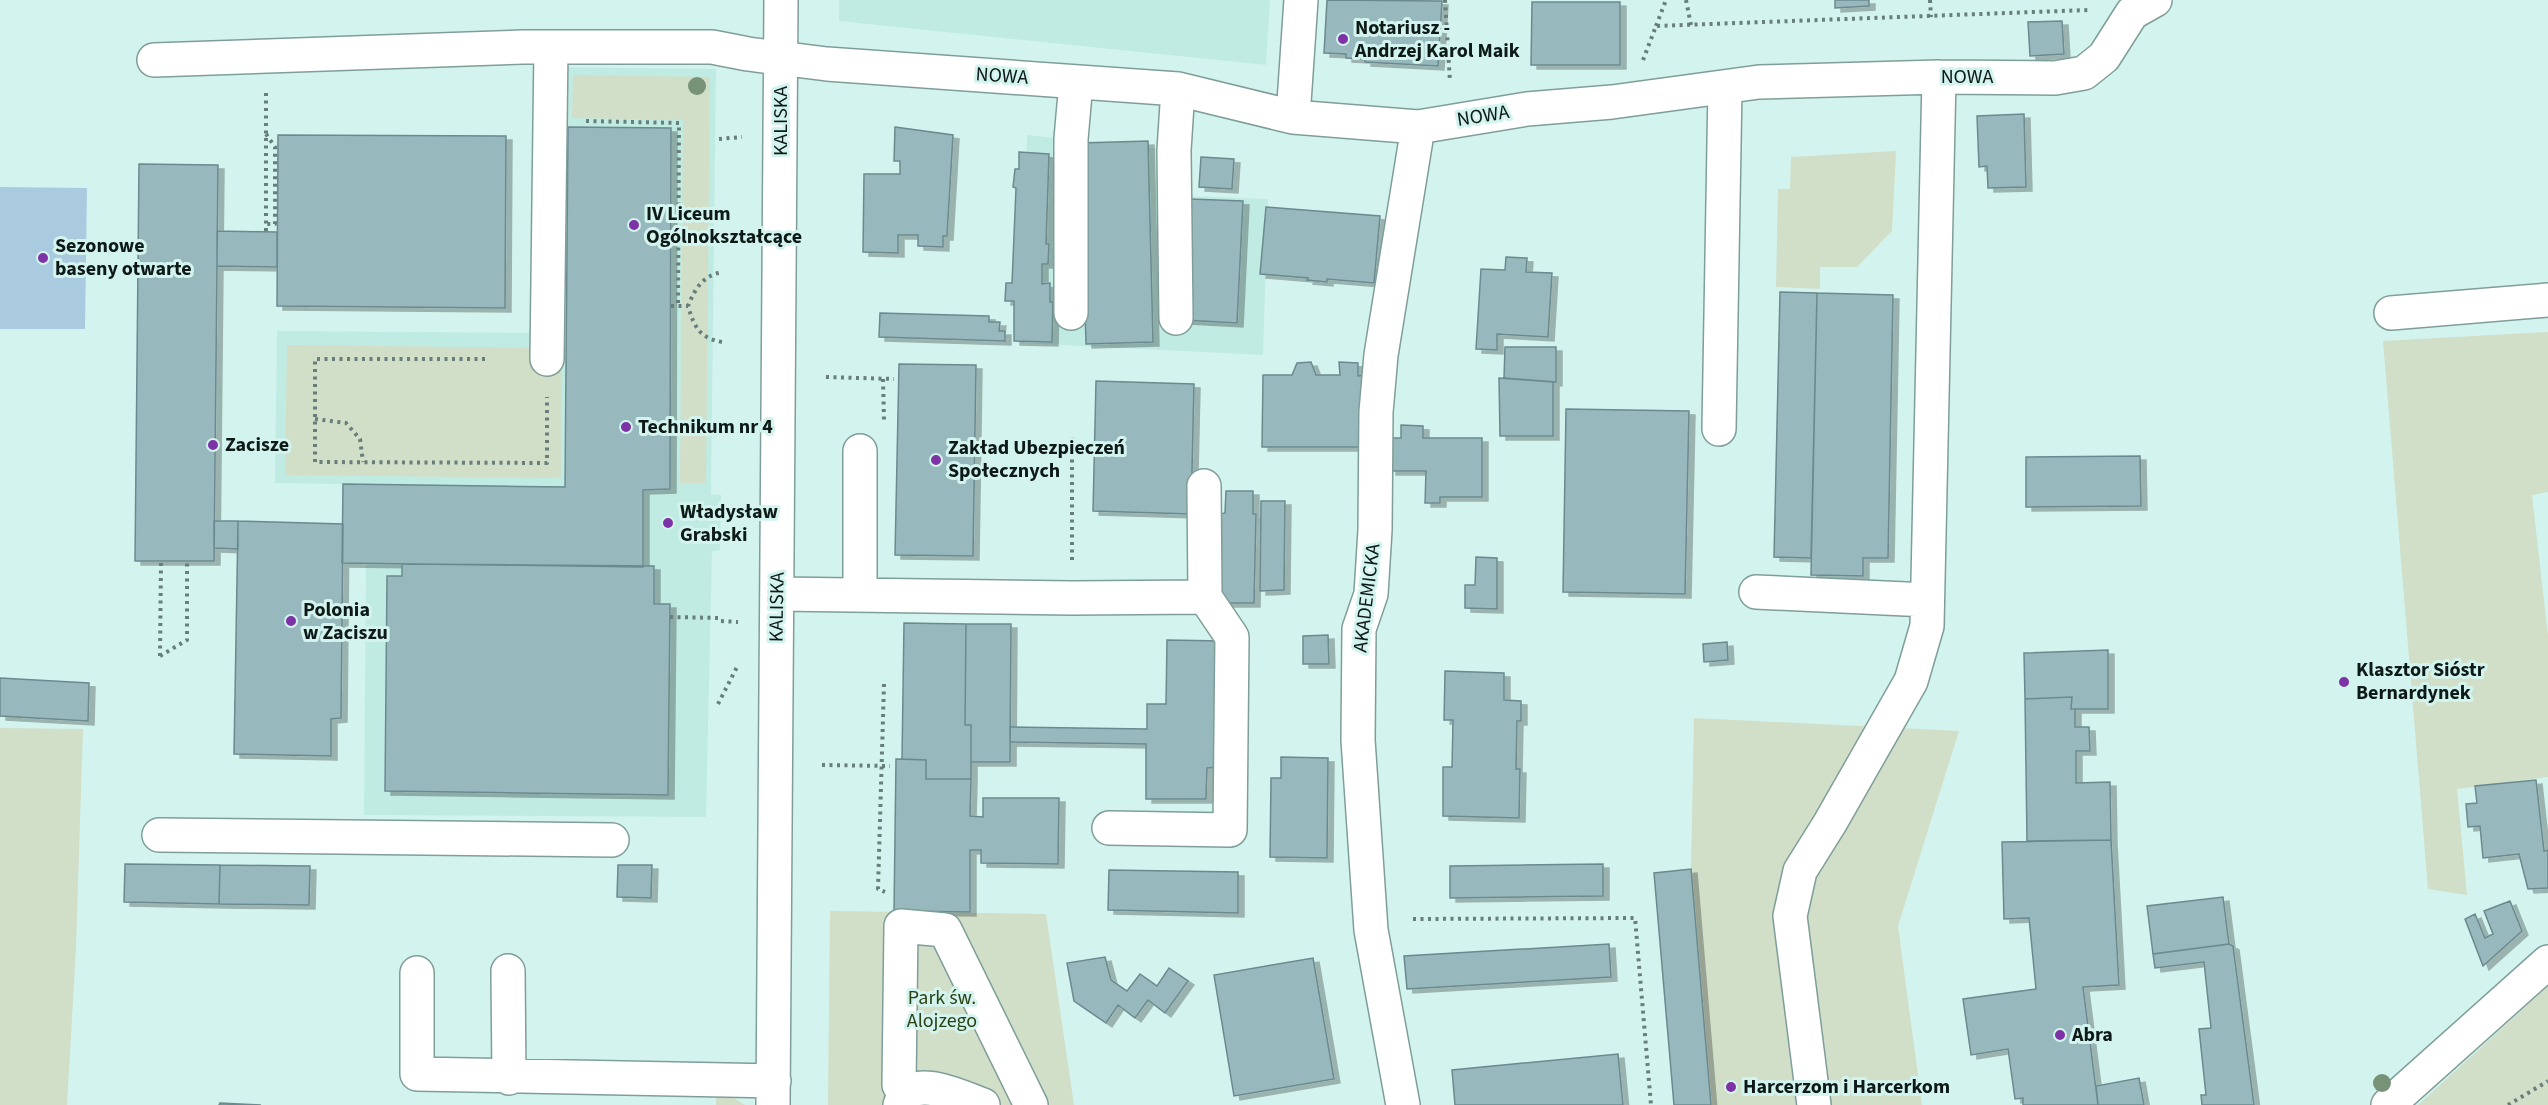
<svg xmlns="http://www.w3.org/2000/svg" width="2548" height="1105" viewBox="0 0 2548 1105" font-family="'Source Sans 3',sans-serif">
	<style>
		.built { fill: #c0ebe3 }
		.green { fill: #d1dec8 }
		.water { fill: #aacbdf }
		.building { fill: #97b8bd; stroke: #6b8a8f; stroke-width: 1.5; filter: url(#shadow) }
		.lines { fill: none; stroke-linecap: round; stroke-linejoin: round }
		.minor-casing { stroke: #7f9e99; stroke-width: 36 }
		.path { stroke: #687e7a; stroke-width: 4; stroke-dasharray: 3 4.5; stroke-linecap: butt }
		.minor { stroke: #fff; stroke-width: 33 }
		.tree { fill: #779276 }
		.poi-dot { fill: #7d33a5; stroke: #d3f4ee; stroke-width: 2 }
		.labels { text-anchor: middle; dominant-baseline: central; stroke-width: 6; stroke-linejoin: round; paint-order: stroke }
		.poi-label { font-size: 20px; font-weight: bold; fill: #0e1a18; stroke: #d3f4ee; text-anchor: start }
		.street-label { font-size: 20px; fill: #0e1a18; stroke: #d3f4ee }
		.park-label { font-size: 20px; fill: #2b4114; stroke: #d3f4ee }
	</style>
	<defs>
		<filter id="shadow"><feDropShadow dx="6" dy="4" stdDeviation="0" flood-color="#0004"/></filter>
	</defs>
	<rect width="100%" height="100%" fill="#d3f4ee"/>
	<path class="built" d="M839,0H1270L1266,65L839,21Z
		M551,67L716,69L711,494L721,495L720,550L712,551L706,817L364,815L366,563L343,484L275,483L277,331L537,333Z
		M1027,135L1174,150L1189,196L1268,199L1263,355L1021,343Z"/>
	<path class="green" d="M573,75L710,77L706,483H680L683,120L572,118Z
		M1896,151L1892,231L1857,267H1820V289L1776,287L1778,189H1790L1791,157Z
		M2548,332V492L2532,495L2548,636V777L2457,789L2467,895L2428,889L2383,341Z
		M287,345L562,348L561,478L285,475Z
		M1694,718L1959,731L1898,926L1922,1105H1711L1691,869Z
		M0,728L83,729L76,948L67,1105H0Z
		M830,911L1046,914L1074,1105H828Z
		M2548,986V1105H2418Z
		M716,1093L728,1094L745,1105H716Z"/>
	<path class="water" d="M0,187L87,188L85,329H0Z"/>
	<path class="building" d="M1327,0L1442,1L1438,66L1365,62V59L1346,58V54L1324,53Z
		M1835,0H1869V6L1835,8Z
		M1532,2H1620V65H1531Z
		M2062,21L2064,54L2030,56L2028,22Z
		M2024,114L2026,187L1988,188L1987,166L1979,167L1977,116Z
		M568,127L671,128L670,489L643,490V567L342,563L343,484L565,487Z
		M895,127L953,135L947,236H943V247L918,246V235H898V253L863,252L864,174H900V161H894Z
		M278,135L506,136L505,308L277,306Z
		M1148,141L1153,342L1086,344L1080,143Z
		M1019,152L1049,154L1046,244H1049L1048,264H1042V284L1050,283V302H1053L1052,342L1014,341V301H1005L1006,283H1012L1016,188L1013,187L1015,169H1019Z
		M1201,157L1234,159L1232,189L1199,187Z
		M139,164L218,165L214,561H135Z
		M1190,199L1243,201L1237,323L1184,320Z
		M1266,207L1380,216L1374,283L1327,279V282L1307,280L1308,278L1260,274Z
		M217,231L277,232V267L217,266Z
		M1506,257L1527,258L1526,272L1552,273L1548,337L1497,334V350L1476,349L1481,269L1505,270Z
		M1780,292L1817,293L1811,558L1774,557Z
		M1817,293L1893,295L1888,558H1863V576L1811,575Z
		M880,313L989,316V322H1000L999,331H1005V341L879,337Z
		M1505,347H1556V382L1504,378Z
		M1311,362L1316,375H1340L1339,362L1358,363V376L1367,375L1366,447H1262L1263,375H1292L1297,363Z
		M899,364L976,365L973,556L895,555Z
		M1499,378L1553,382V436H1500Z
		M1096,381L1194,384L1191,514L1093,511Z
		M1566,409L1689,411L1685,594L1563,592Z
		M1401,425L1423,426V438H1482V497H1440V503H1425L1426,471H1390L1391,438H1401Z
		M2140,456L2141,506L2026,507V457Z
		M1226,491H1253V514H1256L1254,603H1220V514L1225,513Z
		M1261,501H1285L1284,590L1260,591Z
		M214,521H238V549L214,548Z
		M238,521L343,524L341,718L331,719V756L234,754Z
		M1476,557L1497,558V609L1465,608V585H1475Z
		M402,564L654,566V604H670L668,795L385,791L387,576H402Z
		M904,623L966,624L965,725H971V779H926V760L902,759Z
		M966,624H1011L1010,762H971V725H965Z
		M1328,635L1329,664H1303V636Z
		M1167,640L1223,641L1221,767L1207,768L1206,799H1146V744L1010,742V727L1147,729V704H1166Z
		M1727,642L1728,660L1704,662L1703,644Z
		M2108,650V709H2071L2072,697L2025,699L2024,653Z
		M1445,671L1504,673V700L1521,701V721H1517L1516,769H1520L1519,818L1443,816V767H1452L1453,720H1444Z
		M0,678L89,683L88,721L0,716Z
		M2072,697L2071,709H2075V727H2089L2090,751H2076V783L2110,782L2111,840L2027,841L2025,699Z
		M1281,757L1328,758L1327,858L1270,857L1271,778H1281Z
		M896,759L926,760V779H971L970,816L983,817V798H1059L1058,864L981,863V850H970V912L894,911Z
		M2536,780L2544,851L2548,850V888L2528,889L2519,854L2483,858L2480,826L2468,827L2466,804L2477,803L2475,786Z
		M2111,840L2119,985L2083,987L2098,1105H2023V1098L2015,1099L2008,1049L1971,1055L1963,999L2036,989L2029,918L2004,919L2002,842Z
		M125,864L220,865L219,904L124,902Z
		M1603,864V896L1450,898V866Z
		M220,865L310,866L309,905L219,904Z
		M618,865H652L651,898L617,897Z
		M1691,869L1711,1105H1674L1654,873Z
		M1109,870L1238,872V913L1108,910Z
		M2223,897L2229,944L2153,954L2147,906Z
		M2510,901L2522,931L2483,966L2465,919L2475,914L2485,938L2493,934L2484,911Z
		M1609,944L1611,977L1407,989L1404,956Z
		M2229,944L2233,946L2254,1105H2202L2201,1095H2206L2199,1029L2211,1028L2204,962L2155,968L2153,954Z
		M1105,957L1111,980L1127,991L1140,974L1157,986L1169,968L1188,981L1165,1013L1148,1000L1135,1018L1118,1005L1106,1023L1074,1001L1067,963Z
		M1313,958L1334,1079L1234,1096L1214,975Z
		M1618,1054L1623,1105H1455L1452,1070Z
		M2139,1078L2144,1105H2098L2096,1086Z
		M220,1103L261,1105H219Z"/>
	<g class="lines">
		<defs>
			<path id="minor" d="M154,60L523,47H712L748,54L827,64L1178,89L1293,117L1418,127L1527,109L1612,102L1759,82L1939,77L2055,78L2084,73L2104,57L2132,13L2155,0
				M1293,117L1301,0
				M1071,313V139L1076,82
				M2391,313L2548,300
				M1176,318L1174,150L1178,89
				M547,359L551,47
				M1719,429L1725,87
				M860,451V595
				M1756,592L1927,600
				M778,594L1072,598L1205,597L1204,486
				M1109,828L1230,830L1232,637L1205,597
				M159,835L612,840
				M508,971L509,1078
				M417,973V1074L774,1081
				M904,1094L899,1085L901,926L945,930L1031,1105
				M773,1105L781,0
				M900,1105C910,1071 961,1097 983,1105
				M1403,1105L1371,930L1358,740L1359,629L1371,594L1375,530L1376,412L1381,355L1418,127
				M1814,1105L1790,916L1800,871L1830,823L1911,681L1927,626L1939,77
				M2388,1105L2548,962"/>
		</defs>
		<use href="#minor" class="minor-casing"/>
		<path class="path" d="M1445,0L1450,82
			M1686,0L1691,25
			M1930,0L1931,17
			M1656,26L1666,0
			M1643,60L1656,26L2088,10
			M266,93V232
			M586,121L679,123L678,306
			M266,134L275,147V224H267
			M719,139L742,137
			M671,306H688
			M722,342C699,338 694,326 688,306C695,289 702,276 722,272
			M485,359H315V462L547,463V397
			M826,377L894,379
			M883,379L884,420
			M315,419L346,423L360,439L363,462
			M1072,437V561
			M670,617L721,618
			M721,621L738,622
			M160,656L187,640V561
			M160,656L161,561
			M884,684L878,889L885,892
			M718,704L737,667
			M822,765L890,766
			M1413,919L1635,918L1651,1105
			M2508,1105L2548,1081"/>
		<use href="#minor" class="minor"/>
	</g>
	<g class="tree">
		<circle cx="697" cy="86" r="9"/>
		<circle cx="2382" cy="1083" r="9"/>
	</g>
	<g class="poi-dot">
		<circle cx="1343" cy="39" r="6"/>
		<circle cx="634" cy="225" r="6"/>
		<circle cx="43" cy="258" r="6"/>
		<circle cx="626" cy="427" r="6"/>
		<circle cx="213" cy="445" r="6"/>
		<circle cx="936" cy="460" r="6"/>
		<circle cx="668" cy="523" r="6"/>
		<circle cx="291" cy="621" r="6"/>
		<circle cx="2344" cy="682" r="6"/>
		<circle cx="2060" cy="1035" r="6"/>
		<circle cx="1731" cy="1087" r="6"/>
	</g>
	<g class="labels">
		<g class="poi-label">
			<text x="1355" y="28">Notariusz -<tspan x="1355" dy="23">Andrzej Karol Maik</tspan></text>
			<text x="646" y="214">IV Liceum<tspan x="646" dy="23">Ogólnokształcące</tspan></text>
			<text x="55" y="246">Sezonowe<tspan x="55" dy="23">baseny otwarte</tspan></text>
			<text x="638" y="427">Technikum nr 4</text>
			<text x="225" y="445">Zacisze</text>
			<text x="948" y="448">Zakład Ubezpieczeń<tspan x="948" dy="23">Społecznych</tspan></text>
			<text x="680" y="512">Władysław<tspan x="680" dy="23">Grabski</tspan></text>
			<text x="303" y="610">Polonia<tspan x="303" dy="23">w Zaciszu</tspan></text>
			<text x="2356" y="670">Klasztor Sióstr<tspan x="2356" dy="23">Bernardynek</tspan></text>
			<text x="2072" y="1035">Abra</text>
			<text x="1743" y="1087">Harcerzom i Harcerkom</text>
		</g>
		<g class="street-label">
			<text transform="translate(1002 76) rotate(4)">NOWA</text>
			<text x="1967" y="77">NOWA</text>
			<text transform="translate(1483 116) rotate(-9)">NOWA</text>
			<text transform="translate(781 121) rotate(-90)">KALISKA</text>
			<text transform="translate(1367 598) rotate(-83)">AKADEMICKA</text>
			<text transform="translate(777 607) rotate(-89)">KALISKA</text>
		</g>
		<g class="park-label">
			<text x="942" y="998">Park św.<tspan x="942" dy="23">Alojzego</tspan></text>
		</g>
	</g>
</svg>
